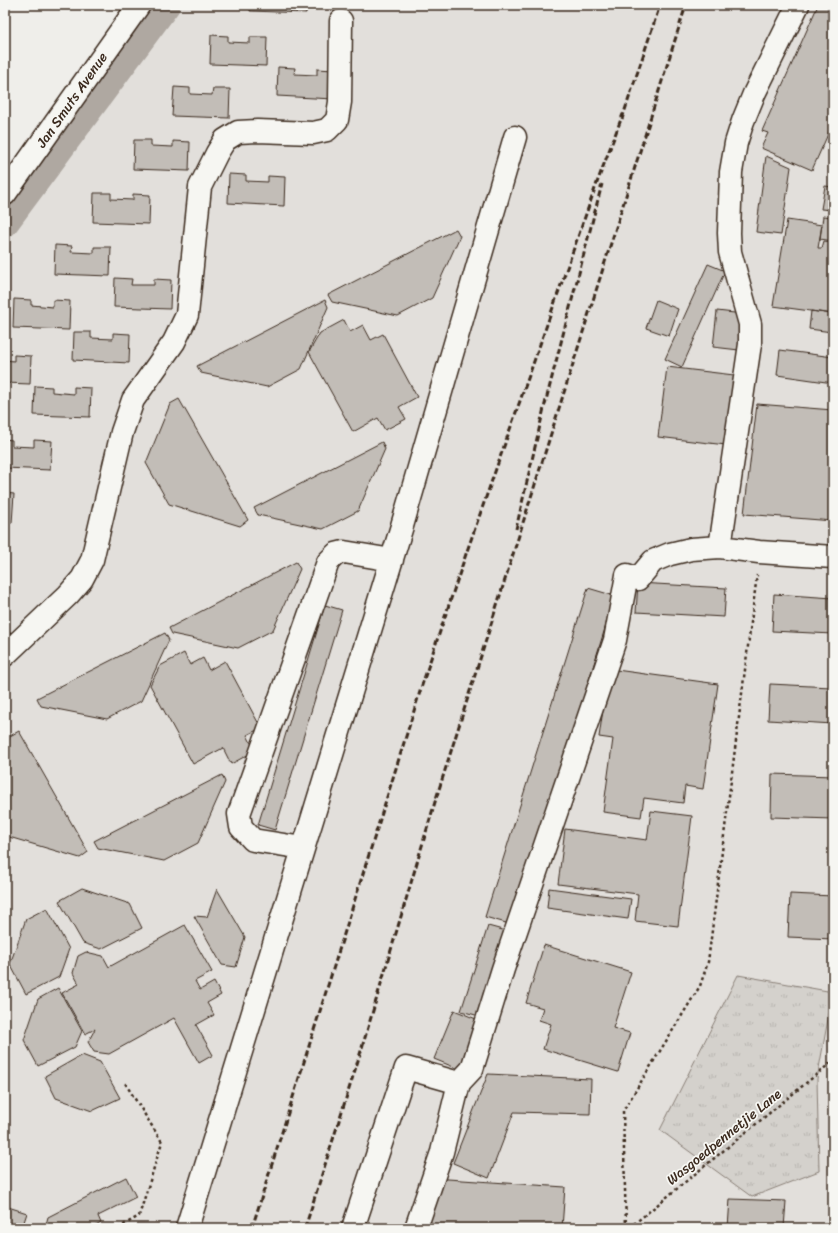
<svg xmlns="http://www.w3.org/2000/svg" width="838" height="1233" viewBox="0 0 838 1233" font-family="Sriracha,sans-serif">
	<style>
		.built { fill: #e2dfdb }
		.grass { fill: url(#grass-tufts); stroke: #887e75 }
		.lines { fill: none; stroke-linecap: round; stroke-linejoin: round }
		.canal { stroke: #afa8a1; stroke-width: 25 }
		.building { fill: #c2bdb7; stroke: #3b2a1e }
		.minor-casing { stroke: #3b2a1e; stroke-width: 25 }
		.path { stroke: #3b2a1e; stroke-width: 2.5; stroke-dasharray: 3 3; stroke-linecap: butt }
		.minor { stroke: #f6f6f2; stroke-width: 22 }
		.rail { stroke: #3b2a1e; stroke-width: 3; stroke-dasharray: 6 3; stroke-linecap: butt }
		.labels { text-anchor: middle; dominant-baseline: central; stroke-width: 3.5; stroke-linejoin: round; paint-order: stroke }
		.street-label { font-size: 14px; fill: #3b2a1e; stroke: #f6f6f2 }
	</style>
	<defs>
		<pattern id="grass-tufts" width="24" height="20" patternUnits="userSpaceOnUse"><rect width="24" height="20" fill="#d4d1cc"/><path d="M3 7l-1-3M5 7V3M7 7l1-3M15 17l-1-3M17 17v-4M19 17l1-3" fill="none" stroke="#b7b4af"/></pattern>
	</defs>
	<rect width="100%" height="100%" fill="#efeeea"/>
	<filter id="ink" filterUnits="userSpaceOnUse"><feTurbulence type="fractalNoise" baseFrequency=".025" numOctaves="2"/><feDisplacementMap in="SourceGraphic" scale="8" xChannelSelector="R" yChannelSelector="G"/><feConvolveMatrix kernelMatrix="1 2 1 2 8 2 1 2 1" color-interpolation-filters="sRGB"/></filter>
	<g filter="url(#ink)">
		<path class="built" d="M178,5H833V1228H5V243Z"/>
		<path class="grass" d="M738,975L833,992L817,1079L819,1171L752,1197L660,1130Z"/>
		<g class="lines">
			<path class="canal" d="M5,225L168,5"/>
		</g>
		<path class="building" d="M250,5H307L306,13L250,11Z
			M818,5H833V123L812,170L761,148L768,133L762,131Z
			M211,35L228,36V42L250,43V37H267L266,66L210,64Z
			M278,67L295,68L294,74L317,75V69L334,70L333,99L277,96Z
			M174,87L190,88V94L212,95L213,89H230L229,118L172,116Z
			M134,140H151V146L173,147V141L190,142L189,171L133,169Z
			M766,156L791,167L781,235L756,232Z
			M229,174L246,175V181L268,182V176L285,177L284,206L228,203Z
			M825,186L833,187V210L821,209Z
			M94,193H111V199L133,200V194L150,195L149,224L93,222Z
			M823,216L833,217V241L820,239Z
			M787,220L822,225L818,248H822L824,241L833,242V314L773,306Z
			M456,229L460,236L432,298L398,316L332,302L328,295Z
			M55,245L72,246L71,252L94,253V247H111L110,276L54,274Z
			M708,264L725,271L682,367L665,359Z
			M115,278L132,279L131,285H154V279L171,280L170,309L114,307Z
			M14,299L31,300V305L53,307V300L70,301L69,330L13,328Z
			M325,300L328,307L301,369L267,387L201,373L197,366Z
			M656,300L678,309L669,336L646,328Z
			M717,311L743,314L739,350L713,347Z
			M811,311L833,314L832,332L809,329Z
			M344,320L350,332L363,325L371,340L383,334L417,397L399,407L406,419L385,430L378,418L353,432L309,352L320,333Z
			M74,332H91V338L113,339V333L130,334L129,363L73,360Z
			M780,350L833,357V383L777,375Z
			M14,355L31,356L30,384L5,383V360L14,361Z
			M667,367L734,375L726,445L658,437Z
			M35,386L52,387V392L74,394V387L91,388L90,417L34,415Z
			M179,399L248,520L240,526L169,504L146,463L170,404Z
			M757,404L833,410V521L744,514Z
			M5,439L12,440V446L34,447V440L52,441L50,470L5,468Z
			M382,442L385,449L358,511L323,529L258,515L254,508Z
			M5,493L14,494L12,523L5,522Z
			M296,562L300,569L273,630L238,648L172,634L169,628Z
			M638,583L726,588L724,617L636,612Z
			M588,588L615,596L513,925L485,917Z
			M774,594L833,598V634L772,631Z
			M325,605L342,610L275,830L258,825Z
			M165,633L169,640L141,701L107,719L41,706L37,698Z
			M833,647V724L768,720L770,684L831,687Z
			M184,653L190,665L203,658L209,670L225,661L261,728L247,735L255,751L231,764L223,748L193,764L150,685L160,666Z
			M609,669L718,684L703,789L685,786L683,803L644,798L641,817L603,812L613,739L599,737Z
			M19,731L88,852L80,858L9,837L5,830V749L10,736Z
			M772,774L833,776V819L771,817Z
			M222,775L225,782L198,843L164,861L98,848L94,841Z
			M651,811L692,816L678,926L635,921L638,894L558,884L565,829L647,840Z
			M82,888L130,904L142,928L101,949L83,943L59,901Z
			M549,888L631,899L628,919L547,908Z
			M217,889L245,937L236,967L222,965L194,916L207,917Z
			M790,894L833,896V939L788,937Z
			M47,908L69,949L59,977L26,994L10,964L26,919Z
			M185,925L212,972L195,981L200,990L214,982L221,995L207,1003L214,1015L196,1025L213,1055L199,1063L174,1018L109,1054L94,1052L88,1042L95,1029L85,1034L62,993L79,984L73,973L78,956L86,952L103,956L109,967Z
			M488,926L510,932L483,1017L461,1011Z
			M544,945L631,972L613,1028L630,1033L618,1072L543,1049L551,1024L539,1020L543,1008L526,1003Z
			M58,988L82,1031L75,1047L38,1066L24,1040L38,999Z
			M454,1010L481,1021L461,1070L434,1059Z
			M82,1055L100,1062L120,1098L92,1111L56,1098L45,1076Z
			M488,1074L591,1079L590,1114L514,1112L489,1178L453,1163Z
			M126,1177L136,1197L98,1216L101,1223L92,1228H45L48,1217Z
			M433,1178L565,1187L562,1228H430Z
			M730,1199L786,1201L784,1228H728Z
			M5,1206L27,1213L23,1225L32,1228H5Z"/>
		<g class="lines">
			<defs>
				<path id="minor" d="M5,194L139,5
					M720,547L750,344V324L730,252L729,233L731,172L736,143L743,121L754,94L798,5
					M5,655L68,595L82,579L92,560L122,432L133,400L174,342L187,315L200,187L217,153L225,140L238,132L257,131L313,133L327,130L337,120L340,102L341,21
					M303,848L253,840L241,827L239,814L328,562L336,554L344,552L392,560
					M187,1228L402,526L515,137
					M353,1228L406,1068L459,1083
					M416,1228L442,1152L459,1083L472,1069L503,969L615,640L627,575L638,579L653,561L670,554L691,549L720,547L759,552L833,557"/>
			</defs>
			<use href="#minor" class="minor-casing"/>
			<path class="path" d="M118,1228L139,1216L162,1142L125,1083
				M626,1228L623,1111L700,986L708,962L757,575
				M629,1228L833,1061"/>
			<use href="#minor" class="minor"/>
			<path class="rail" d="M622,119L660,5
				M516,529L544,408L602,184
				M252,1228L423,682L467,551L598,180L623,114
				M305,1228L361,1051L435,802L686,5"/>
		</g>
	</g>
	<g class="labels">
		<g class="street-label">
			<text transform="translate(72 100) rotate(-55)">Jan Smuts Avenue</text>
			<text transform="translate(724 1137) rotate(-39)">Wasgoedpennetjie Lane</text>
		</g>
	</g>
	<rect width="838" height="1233" fill="none" stroke="#f6f6f2" stroke-width="20"/>
	<rect x="10" y="10" width="818" height="1213" fill="none" stroke="#3b2a1e" stroke-width="1.5" filter="url(#ink)"/>
</svg>
